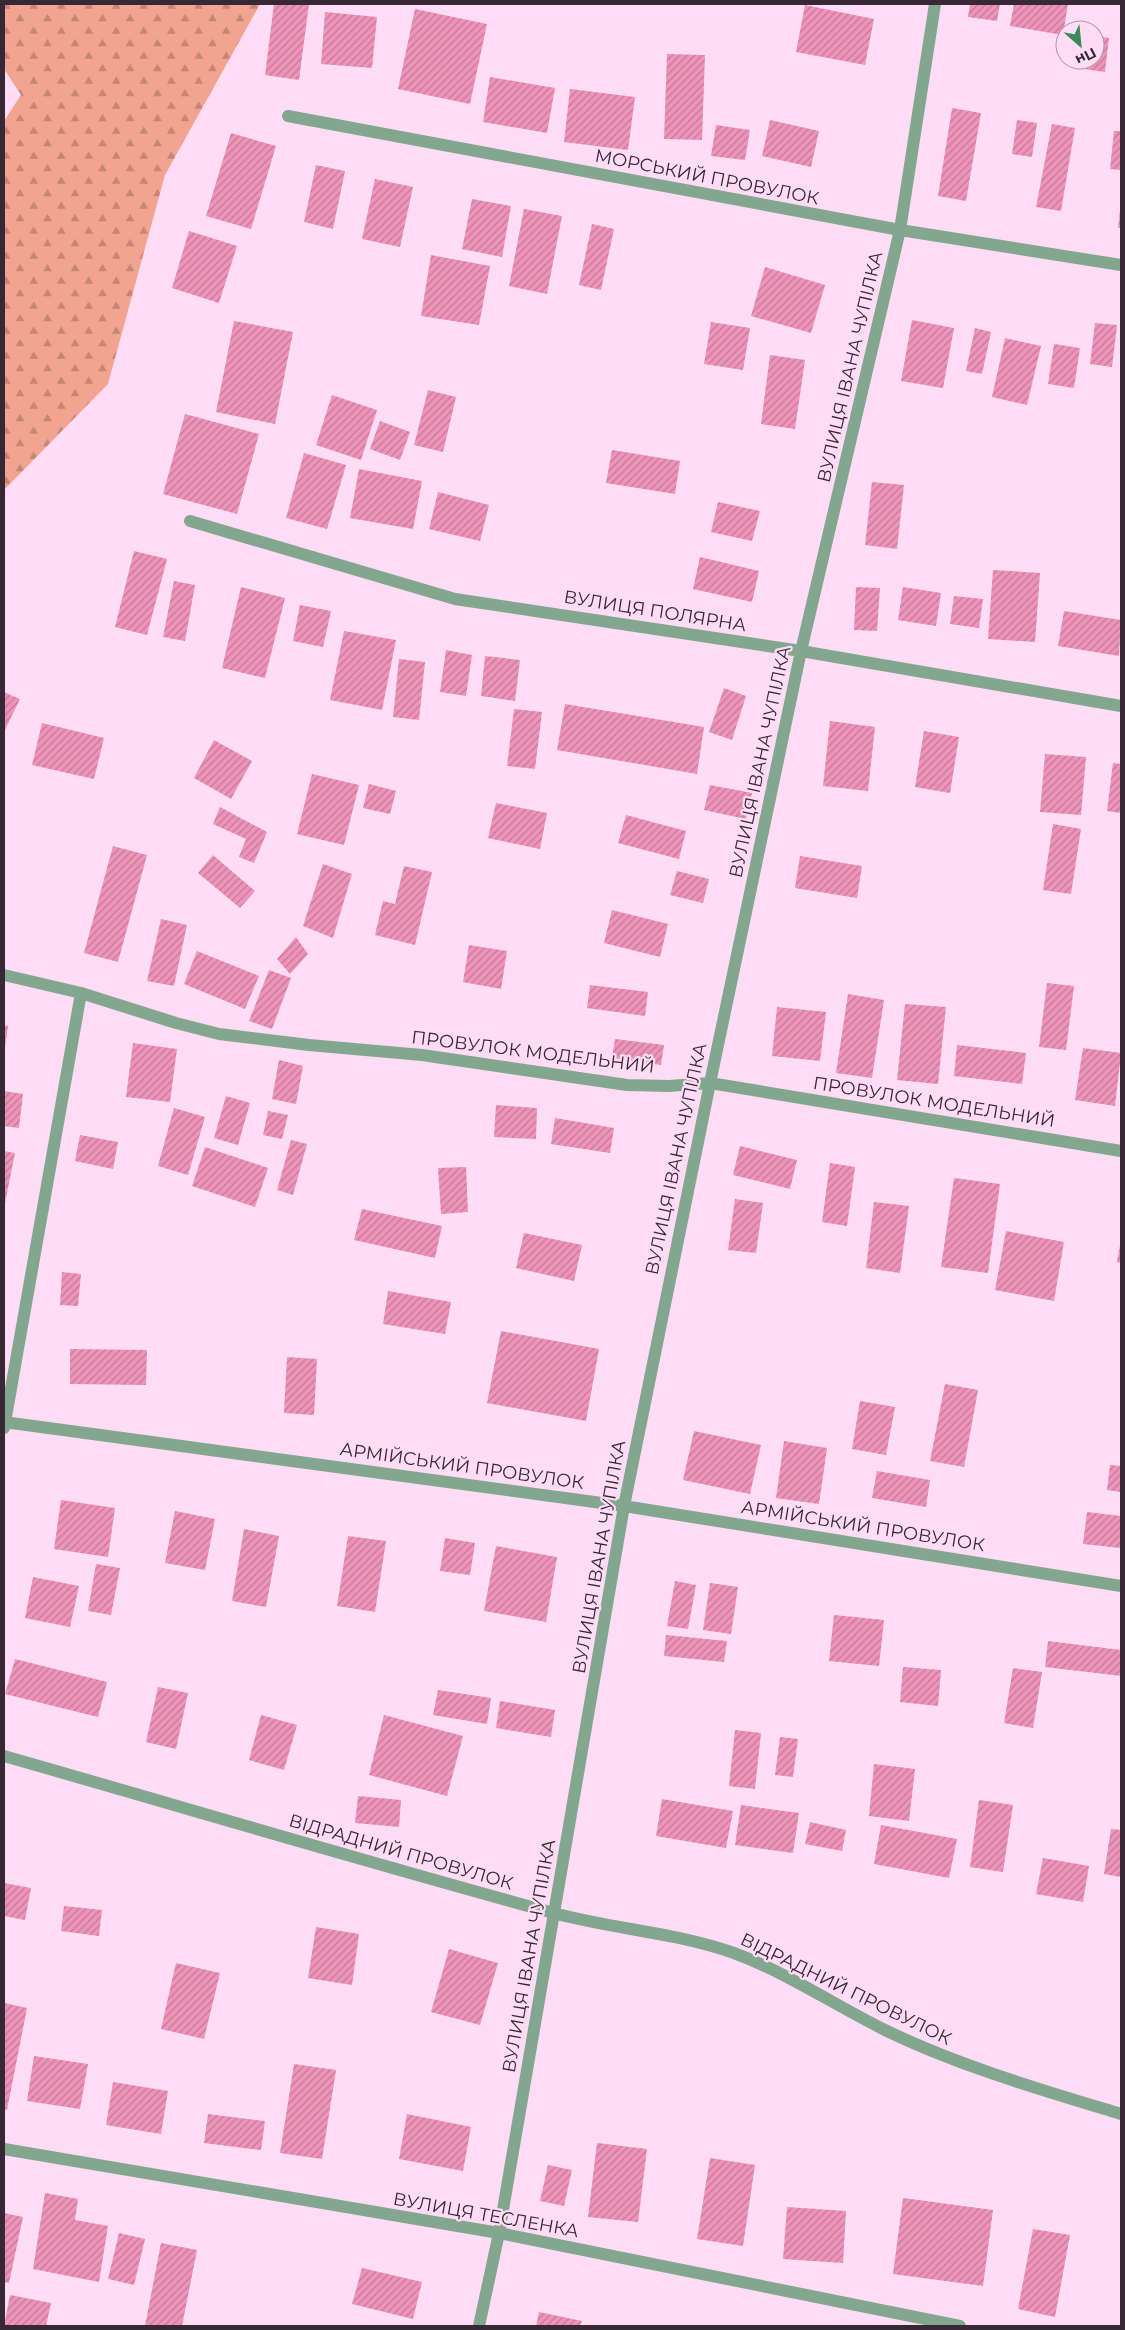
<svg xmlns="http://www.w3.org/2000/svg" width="1125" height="2330" viewBox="0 0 1125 2330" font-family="Montserrat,sans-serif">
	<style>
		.forest { fill: url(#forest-firs) }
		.building { fill: url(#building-hatch) }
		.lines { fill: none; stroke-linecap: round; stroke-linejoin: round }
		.minor { stroke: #83a68e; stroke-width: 12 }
		.labels { text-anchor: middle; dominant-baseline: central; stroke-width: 4.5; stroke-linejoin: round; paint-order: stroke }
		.street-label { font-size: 18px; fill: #382734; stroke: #ffdcf6 }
	</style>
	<defs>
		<pattern id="forest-firs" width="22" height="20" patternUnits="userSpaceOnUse" patternTransform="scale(1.25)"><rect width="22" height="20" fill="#f3a490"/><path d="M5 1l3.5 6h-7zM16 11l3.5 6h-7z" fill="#c68676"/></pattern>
		<pattern id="building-hatch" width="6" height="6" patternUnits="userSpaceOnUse" patternTransform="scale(1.25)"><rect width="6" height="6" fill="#ee94b8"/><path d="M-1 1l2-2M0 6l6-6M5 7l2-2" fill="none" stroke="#c27996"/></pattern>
	</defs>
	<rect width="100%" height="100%" fill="#ffdcf6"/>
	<path class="forest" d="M4,4H260L165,175L108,384L4,490V121L21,95L4,69Z"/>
	<path class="building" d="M274,4H309L299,80L265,75Z
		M970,4H1000L997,21L968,17Z
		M1014,4H1068L1063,35L1010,26Z
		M805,5L874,19L865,65L796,52Z
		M415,9L487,24L470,104L398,89Z
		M325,12L377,17L372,68L321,64Z
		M1095,36L1109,38L1105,72L1077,68L1078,60H1095Z
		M667,54L705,55L702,140L664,139Z
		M490,77L555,88L547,133L483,122Z
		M570,89L635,97L628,150L564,142Z
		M952,108L981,113L966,201L938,196Z
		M770,120L819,131L811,167L762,156Z
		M1017,120L1037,123L1032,157L1012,154Z
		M1052,124L1075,128L1061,211L1036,207Z
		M716,125L750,130L745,160L711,156Z
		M1114,131H1121V170L1110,169Z
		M231,133L276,146L251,229L206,216Z
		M316,165L345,171L333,229L304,222Z
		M375,179L413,187L400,247L362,239Z
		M472,199L511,206L502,257L462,249Z
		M524,209L562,216L547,294L509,286Z
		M1120,210H1121V228H1118Z
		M592,224L614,229L601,290L579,285Z
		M189,231L237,246L219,303L172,288Z
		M431,255L490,266L479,325L421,316Z
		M765,267L825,285L811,333L751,316Z
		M912,320L954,328L943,388L901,381Z
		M234,321L293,332L275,424L216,412Z
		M711,322L750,328L743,370L704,364Z
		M1095,323L1117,325L1112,367L1090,364Z
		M975,328L991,332L982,374L966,371Z
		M1005,338L1041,346L1027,405L992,397Z
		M1054,344L1080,348L1074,388L1048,384Z
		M770,355L805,360L795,429L761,424Z
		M428,390L456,397L443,452L414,445Z
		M332,395L377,410L361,460L316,445Z
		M185,414L259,434L237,514L163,494Z
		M380,421L410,432L400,460L370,449Z
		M612,450L680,461L675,494L606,483Z
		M304,453L346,465L327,529L286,518Z
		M359,469L422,481L413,529L350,518Z
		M872,482L904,485L897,549L865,545Z
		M438,492L489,505L480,541L429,529Z
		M718,502L760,511L752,541L711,532Z
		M134,551L167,559L147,635L115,627Z
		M700,557L759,571L752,602L693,589Z
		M993,570L1040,573L1035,642L988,639Z
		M174,581L195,585L185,641L163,637Z
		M241,587L285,598L265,678L222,668Z
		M856,587L880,588L877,631L854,630Z
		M903,587L941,593L936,626L898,620Z
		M954,596L983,599L979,628L950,624Z
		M300,605L331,611L323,647L293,641Z
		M1064,611L1121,620L1119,656L1058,646Z
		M344,631L396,640L382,710L330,700Z
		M446,650L472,655L466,696L440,692Z
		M485,656L520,660L515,701L481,696Z
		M399,659L425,662L419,720L393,717Z
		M724,688L746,696L732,740L709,732Z
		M4,692L20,699L4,732Z
		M565,704L704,727L697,774L557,750Z
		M514,709L542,712L535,769L507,766Z
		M830,721L875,727L868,791L823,786Z
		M42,723L104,738L94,779L32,765Z
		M924,731L959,737L950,793L915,787Z
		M214,740L252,761L231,799L194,778Z
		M1045,754L1086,757L1081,815L1040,812Z
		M1113,763L1121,764V813L1107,811Z
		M312,774L359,785L344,845L297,834Z
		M369,784L396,791L390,814L363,808Z
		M710,785L752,793L746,819L704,810Z
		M496,803L547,813L540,849L488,838Z
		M220,807L267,832L254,863L239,857L246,839L213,824Z
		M626,815L686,831L679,859L618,843Z
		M1053,824L1081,829L1071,894L1043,890Z
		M113,846L147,855L118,962L84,953Z
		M213,855L255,891L240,908L198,873Z
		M800,856L862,866L857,898L795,888Z
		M323,864L352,874L333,938L303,926Z
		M404,866L432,872L415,945L375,935L383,901L395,904Z
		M677,871L709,879L703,903L670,895Z
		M612,910L668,924L660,957L604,943Z
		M161,919L187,925L174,986L147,981Z
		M296,937L308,954L290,974L277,959Z
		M469,945L507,951L501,989L463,982Z
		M197,951L259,976L245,1009L184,984Z
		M269,970L291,978L272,1029L249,1021Z
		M1047,983L1074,986L1066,1050L1039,1047Z
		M590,985L648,992L645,1016L587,1008Z
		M848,994L884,1000L872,1078L836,1073Z
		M905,1004L946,1007L938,1084L897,1080Z
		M777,1007L826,1012L820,1061L772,1056Z
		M4,1025L8,1026L5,1047H4Z
		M615,1039L664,1045L661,1065L612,1058Z
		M133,1043L177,1049L170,1102L126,1097Z
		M957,1045L1026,1053L1022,1084L954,1076Z
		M1083,1048L1121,1053L1115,1106L1075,1100Z
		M279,1060L303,1066L296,1104L272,1099Z
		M4,1091L23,1094L19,1128L4,1126Z
		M226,1096L250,1103L238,1145L214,1138Z
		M496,1105L537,1108L536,1139L494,1137Z
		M174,1108L205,1117L188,1175L158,1166Z
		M268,1111L288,1115L282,1139L263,1135Z
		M555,1118L614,1128L610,1153L551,1144Z
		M80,1135L118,1142L113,1169L75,1161Z
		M291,1140L307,1144L293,1195L277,1190Z
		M740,1146L797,1160L790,1189L733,1175Z
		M205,1147L268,1168L255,1207L192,1186Z
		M4,1151L15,1153L5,1203H4Z
		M830,1163L855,1167L847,1226L822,1222Z
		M466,1167L468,1212L441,1214L438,1168Z
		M954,1178L1000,1184L988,1273L941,1267Z
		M735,1199L763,1203L756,1253L728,1250Z
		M874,1202L909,1206L900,1273L866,1268Z
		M362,1209L442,1226L435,1258L354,1240Z
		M1006,1231L1064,1242L1054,1301L995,1290Z
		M524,1233L582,1245L574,1281L516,1268Z
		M1120,1245H1121V1263L1117,1262Z
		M62,1272L81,1274L78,1306L60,1305Z
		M388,1291L451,1302L445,1334L383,1324Z
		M501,1331L599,1349L586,1421L487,1403Z
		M70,1349L147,1350L146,1385L70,1384Z
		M287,1357L317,1359L314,1415L284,1413Z
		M945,1384L978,1390L964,1467L930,1461Z
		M860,1401L895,1407L886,1455L852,1449Z
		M694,1431L761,1445L750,1494L683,1480Z
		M784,1441L827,1448L819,1504L776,1498Z
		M1110,1465L1121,1466V1492L1107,1490Z
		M877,1471L930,1480L926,1507L872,1498Z
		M61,1500L115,1508L108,1557L54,1549Z
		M175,1511L215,1519L205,1570L165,1563Z
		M1087,1512L1121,1516L1120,1548L1083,1544Z
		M244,1529L279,1536L266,1607L232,1601Z
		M348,1536L386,1541L375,1612L337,1606Z
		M445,1538L475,1543L470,1575L440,1571Z
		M496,1546L557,1557L546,1622L484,1611Z
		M96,1564L120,1568L111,1615L88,1611Z
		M33,1577L79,1586L70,1627L25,1618Z
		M675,1581L696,1585L688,1629L667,1626Z
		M710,1583L738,1587L731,1634L703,1630Z
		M834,1615L884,1620L879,1666L829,1661Z
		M666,1635L727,1641L724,1662L664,1656Z
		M1048,1641L1121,1650V1676L1045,1667Z
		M15,1659L107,1682L98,1717L5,1694Z
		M903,1667L941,1670L938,1706L900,1702Z
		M1013,1668L1042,1672L1033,1728L1004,1723Z
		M158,1687L188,1693L176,1749L146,1742Z
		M438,1690L491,1698L487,1724L433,1715Z
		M500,1701L555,1710L551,1737L496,1728Z
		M261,1715L297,1725L284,1770L249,1760Z
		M384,1715L463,1736L447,1796L369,1775Z
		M735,1730L761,1733L755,1789L729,1786Z
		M780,1737L798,1739L793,1777L775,1775Z
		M874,1764L915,1769L909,1821L869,1816Z
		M358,1796L401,1800L399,1827L355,1823Z
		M662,1799L733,1811L726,1848L656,1836Z
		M979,1800L1013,1805L1003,1872L970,1867Z
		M741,1805L799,1813L793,1853L735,1845Z
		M810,1822L846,1830L842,1851L805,1844Z
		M881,1825L957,1839L949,1878L874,1864Z
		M1111,1829L1121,1830V1877L1104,1874Z
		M1043,1858L1089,1866L1083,1902L1036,1894Z
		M4,1883L31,1888L25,1920L4,1916Z
		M64,1906L102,1910L99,1936L61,1931Z
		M316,1927L359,1934L352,1985L308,1978Z
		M449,1949L498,1963L480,2025L431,2012Z
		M176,1963L220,1973L204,2039L161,2029Z
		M4,2003L27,2008L7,2110L4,2109Z
		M34,2056L88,2064L80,2109L27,2101Z
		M294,2064L336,2070L322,2159L280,2153Z
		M113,2082L168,2091L161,2134L106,2125Z
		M208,2114L265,2121L261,2150L204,2143Z
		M407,2114L471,2127L463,2171L399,2159Z
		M597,2143L647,2149L638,2222L588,2217Z
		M710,2158L755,2165L743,2246L697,2239Z
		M548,2165L572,2170L564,2206L540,2201Z
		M45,2193L78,2199L75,2220L108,2226L99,2282L33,2269Z
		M903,2198L993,2210L983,2286L893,2274Z
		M787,2207L846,2211L843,2263L783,2259Z
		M4,2213L23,2217L9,2283L4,2282Z
		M1033,2229L1070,2235L1055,2317L1018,2309Z
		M119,2233L145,2239L134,2285L108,2279Z
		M161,2243L197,2250L182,2326H145Z
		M362,2268L422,2282L413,2319L352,2304Z
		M10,2295L51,2303L46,2326H4Z
		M539,2312L582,2321L580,2326H536Z"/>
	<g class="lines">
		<path class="minor" d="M288,116L900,230L1121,265
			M190,521L455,599L801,651L1121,706
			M4,975L81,993L176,1023L219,1034L309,1045L422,1055L627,1085L669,1086L710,1083L1121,1151
			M4,1422L624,1506L1121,1586
			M4,1428L81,993
			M4,1756C186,1808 367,1862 550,1912C610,1929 675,1932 734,1953C788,1973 836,2006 887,2031C962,2067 1042,2090 1121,2114
			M4,2149L499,2233L960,2326
			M479,2326L499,2233L624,1506L710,1083L801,651L900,230L935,4"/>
	</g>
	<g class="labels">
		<g class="street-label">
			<text transform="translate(707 177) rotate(11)">МОРСЬКИЙ ПРОВУЛОК</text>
			<text transform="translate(850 367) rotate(-77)">ВУЛИЦЯ ІВАНА ЧУПІЛКА</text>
			<text transform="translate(655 611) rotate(9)">ВУЛИЦЯ ПОЛЯРНА</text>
			<text transform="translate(760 762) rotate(-78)">ВУЛИЦЯ ІВАНА ЧУПІЛКА</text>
			<text transform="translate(533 1052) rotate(7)">ПРОВУЛОК МОДЕЛЬНИЙ</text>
			<text transform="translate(934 1102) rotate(9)">ПРОВУЛОК МОДЕЛЬНИЙ</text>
			<text transform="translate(676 1159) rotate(-78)">ВУЛИЦЯ ІВАНА ЧУПІЛКА</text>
			<text transform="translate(462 1466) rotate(8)">АРМІЙСЬКИЙ ПРОВУЛОК</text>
			<text transform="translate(863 1526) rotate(9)">АРМІЙСЬКИЙ ПРОВУЛОК</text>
			<text transform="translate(599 1557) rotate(-80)">ВУЛИЦЯ ІВАНА ЧУПІЛКА</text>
			<text transform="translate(401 1852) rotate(16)">ВІДРАДНИЙ ПРОВУЛОК</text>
			<text transform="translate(529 1956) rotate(-80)">ВУЛИЦЯ ІВАНА ЧУПІЛКА</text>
			<text transform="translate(846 1989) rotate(26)">ВІДРАДНИЙ ПРОВУЛОК</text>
			<text transform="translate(486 2215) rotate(10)">ВУЛИЦЯ ТЕСЛЕНКА</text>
		</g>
	</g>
	<rect width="1125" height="2330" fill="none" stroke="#382734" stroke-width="10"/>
	<g transform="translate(1080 45) rotate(153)"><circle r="24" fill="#ffdcf6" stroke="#af94a8"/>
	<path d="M0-4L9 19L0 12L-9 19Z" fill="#3b8a5b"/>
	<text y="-8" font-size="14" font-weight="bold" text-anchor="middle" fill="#382734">Пн</text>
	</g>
</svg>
